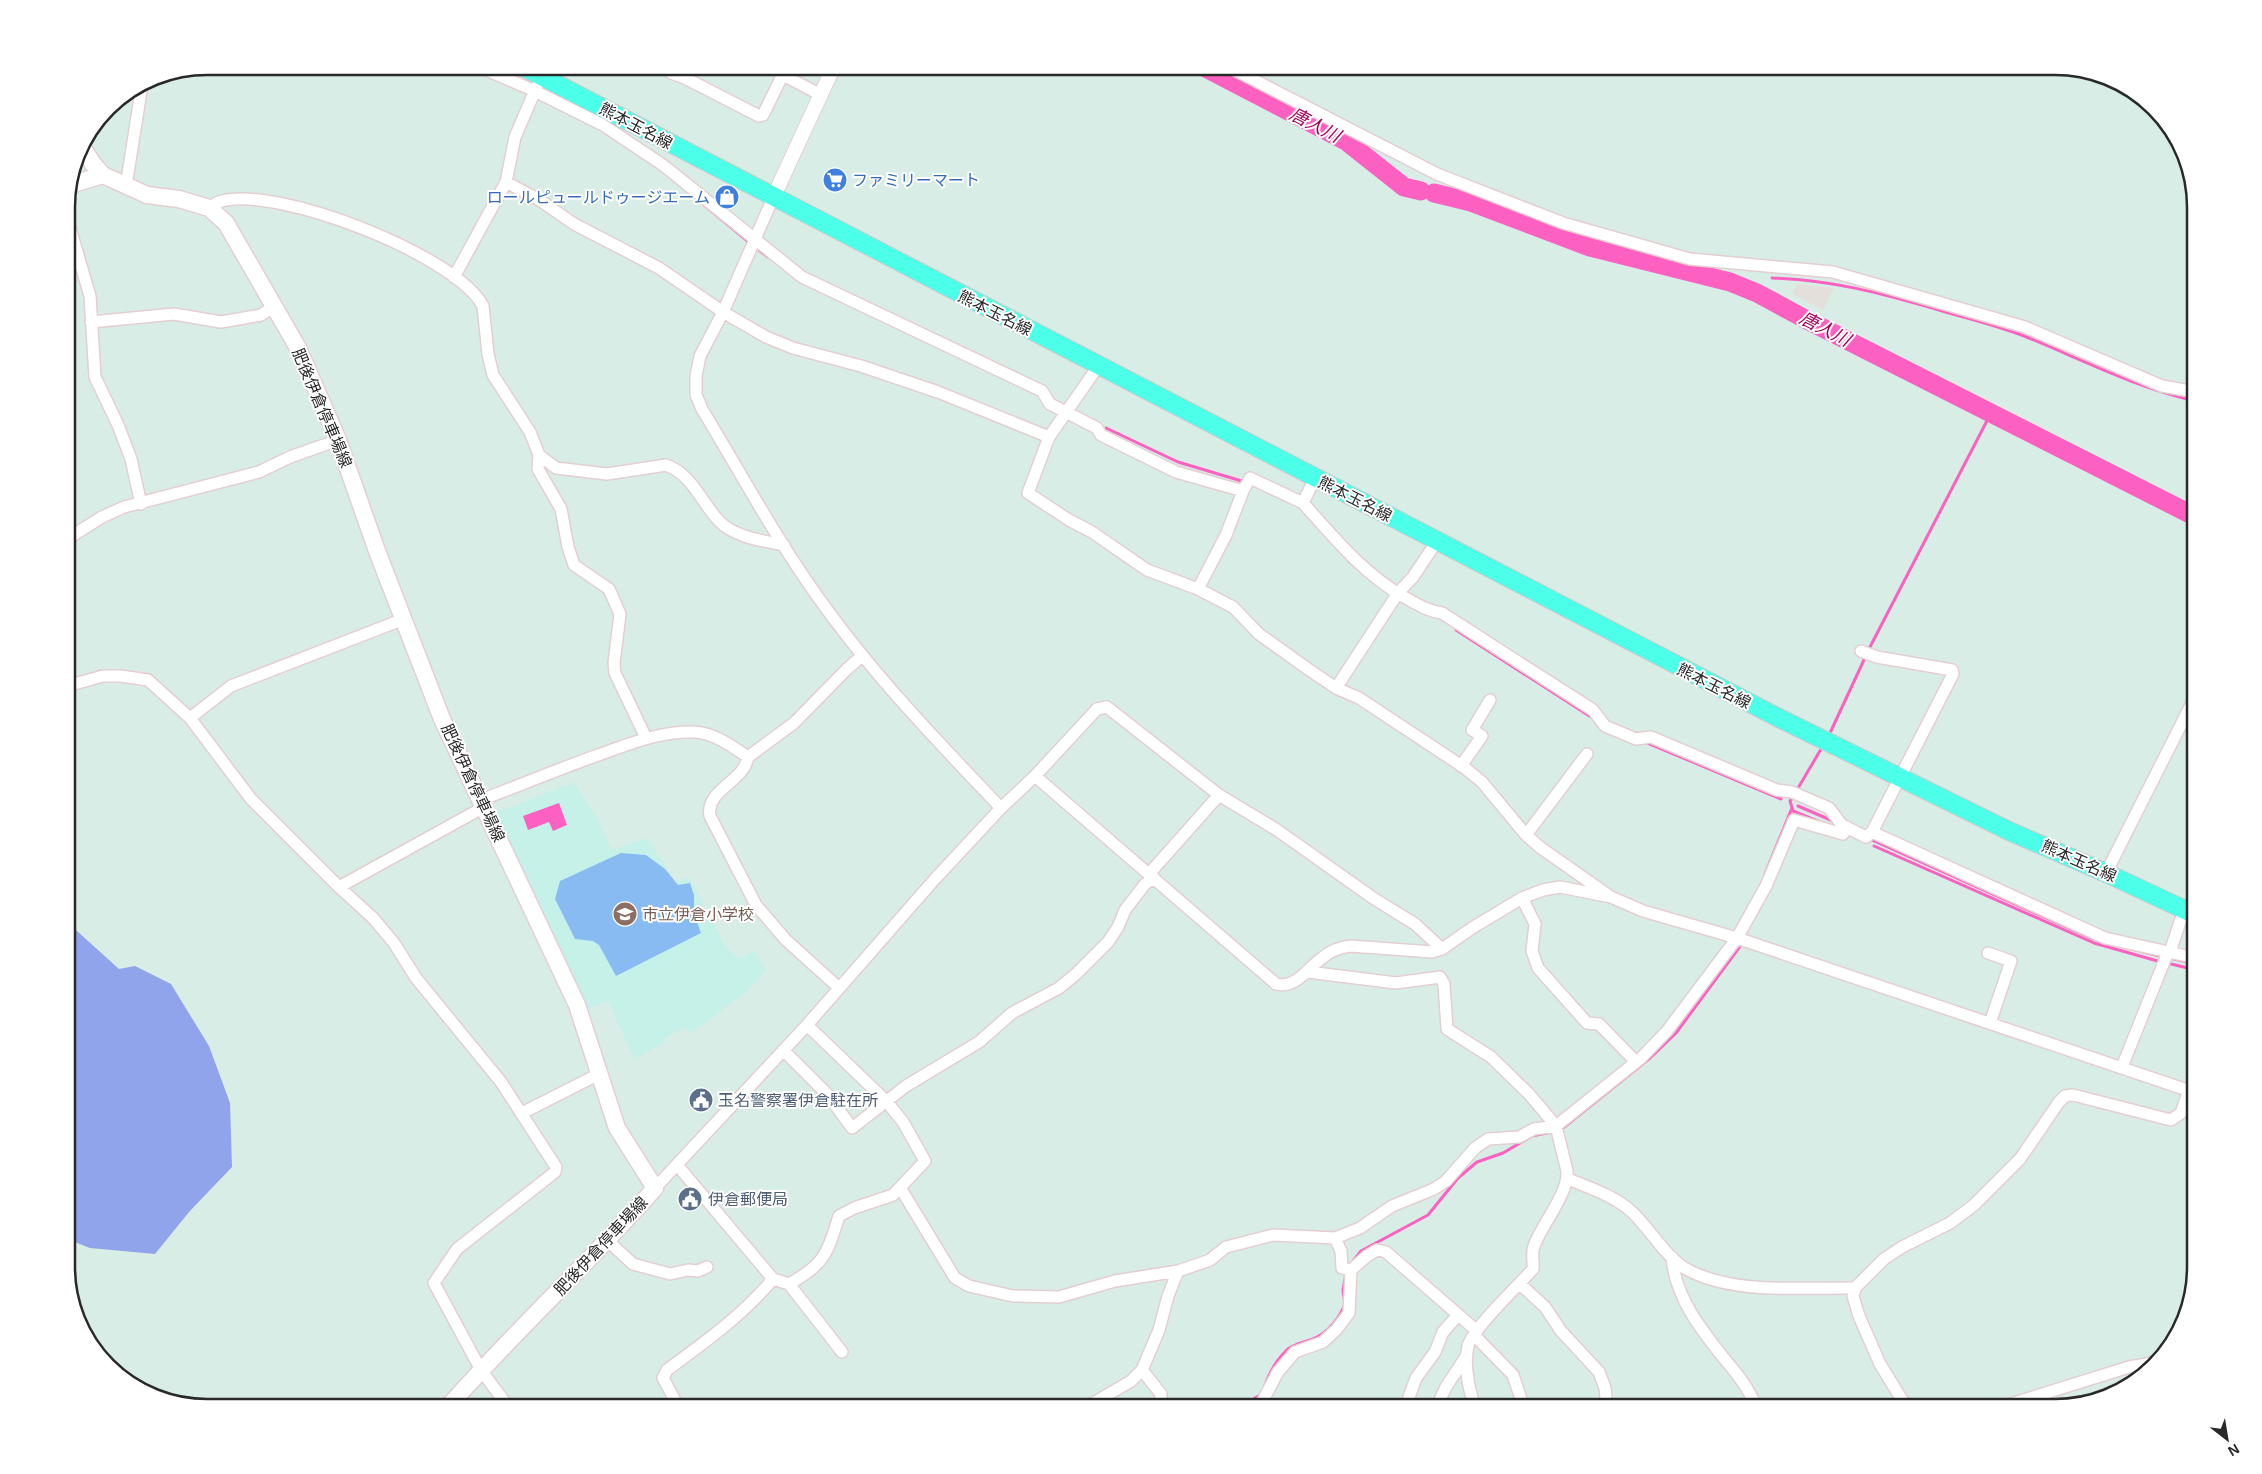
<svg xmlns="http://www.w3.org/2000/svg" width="2262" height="1474" viewBox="0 0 2262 1474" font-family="Helvetica,'Noto Sans JP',sans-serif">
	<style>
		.industrial { fill: #e5dfdb }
		.education { fill: #c6f1e8 }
		.green { fill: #8fa4ea }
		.pitch { fill: #89bbf3 }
		.water { fill: #fc60c1 }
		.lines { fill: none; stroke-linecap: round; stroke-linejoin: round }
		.stream { stroke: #fc60c1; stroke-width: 3 }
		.river { stroke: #fc60c1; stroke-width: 19 }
		.minor-casing { stroke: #e4ced0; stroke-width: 14 }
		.tertiary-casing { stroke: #e4ced0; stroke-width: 16 }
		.secondary-casing { stroke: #e4ced0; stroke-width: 19 }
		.primary-casing { stroke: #ccc; stroke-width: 20 }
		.minor { stroke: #fff; stroke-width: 11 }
		.tertiary { stroke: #fff; stroke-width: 14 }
		.secondary { stroke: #fff; stroke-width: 16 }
		.primary { stroke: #4cffe8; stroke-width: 18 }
		.labels { text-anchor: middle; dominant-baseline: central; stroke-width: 4; stroke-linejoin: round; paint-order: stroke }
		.street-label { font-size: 16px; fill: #292929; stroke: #fff }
		.shop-label { font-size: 16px; fill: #366cbe; stroke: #fff; text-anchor: start }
		.education-label { font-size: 16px; fill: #785e54; stroke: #fff; text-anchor: start }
		.service-label { font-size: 16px; fill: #4e5e75; stroke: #fff; text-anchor: start }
		.water-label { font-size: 18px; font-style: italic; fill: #a6005b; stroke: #fff }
		.rim { fill: none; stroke: #292929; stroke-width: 2.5 }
	</style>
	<rect width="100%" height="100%" fill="#d9ede7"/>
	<path class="industrial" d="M1797,284L1834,288L1823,310L1792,294Z"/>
	<path class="education" d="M574,782L596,817L612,850L647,838L675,881L689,877L726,947L740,959L754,951L766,970L746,992L692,1033L685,1027L663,1039L664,1043L634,1059L608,1001L584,1011L496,813Z"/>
	<path class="green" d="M67,922L119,969L135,966L171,984L209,1046L230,1103L232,1167L189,1212L155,1254L90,1248L67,1239Z"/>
	<path class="pitch" d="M621,853L646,855L665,869L678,885L690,883L694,895V914L701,933L616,976L599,945L593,941L575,939L555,899L560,881Z"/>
	<path class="water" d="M559,803L567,825L553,831L549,822L528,830L523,816Z"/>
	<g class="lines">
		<path class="stream" d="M466,66L476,70
			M703,204L750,243
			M755,247L768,257
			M1772,278C1833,280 1880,293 1939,310C1969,319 2000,326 2029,338C2085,361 2137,388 2196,401
			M1757,293L1760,290
			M1106,428L1178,462L1245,482
			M1349,561L1363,573
			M1456,630L1591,717
			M1830,733L1870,647L1991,413
			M1645,742L1781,799
			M1797,790L1821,749
			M1794,796L1790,801L1793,811L1820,822
			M1798,806L1833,821
			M1872,840L2093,939
			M1874,846L2094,943L2161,962
			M1765,874L1792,808
			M2140,951L2163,957
			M2170,958L2196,964
			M2167,963L2196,970
			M1563,1128L1650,1058L1676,1033L1741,945
			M1350,1265L1361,1251L1428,1215L1458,1178L1477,1162L1503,1153L1532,1136L1551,1132
			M1344,1298L1343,1290L1346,1273
			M1265,1385C1270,1371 1277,1359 1288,1349C1297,1342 1308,1342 1317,1337C1329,1331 1340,1317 1345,1304
			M1239,1408L1260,1395"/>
		<path class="river" d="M1202,66L1346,141L1404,187L1421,191
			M1434,193L1471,202L1590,247L1730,282L1757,293L1807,320L2196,517"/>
		<defs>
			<path id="minor" d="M477,66L535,91L603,125L663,165L802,277L1042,391L1050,404L1097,428L1101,435L1176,472L1243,491L1250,478L1303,503C1335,539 1363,573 1404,597C1417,604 1427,611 1442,613L1593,710L1605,726L1636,739L1651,737L1777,790L1792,792L1829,808L1842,825L1866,837L1872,832L1953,674L1952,670L1877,657L1861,651
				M664,66L671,73L685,78L759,116L763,115L787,66
				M1227,66L1437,174L1563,223L1690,259L1833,272L2025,327L2162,386L2196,392
				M783,75L821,95
				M506,182L541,201L574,224L659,268L723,312L766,337L793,348L861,366L938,392L1049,437
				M126,186L142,85
				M773,198L723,312L700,356L696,376V395L702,409C743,477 781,548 828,611C880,682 941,745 1001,808
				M209,208C213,205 217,202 222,201C278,186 456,255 483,306L488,354L493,375L530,432L539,455L538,469L561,509L568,547L574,565L609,589L620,614L614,663L615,673L646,738
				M67,218L90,296L95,377L118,425L131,459L141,504
				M454,277L506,182L515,137L537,86
				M91,322L174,314L221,322L261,315L273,307
				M1099,365L1049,437L1028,493L1069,520L1092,532L1147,570L1198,589L1233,607L1259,634L1308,669L1336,688L1359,698L1465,768L1482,782L1526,835L1541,848L1608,895
				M539,455L556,468L607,474L666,465C692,474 701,502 719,521C734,537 763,541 784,545
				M1303,503L1315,478
				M67,539L102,517L124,507L259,472L290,457L338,440
				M1198,589L1226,535L1243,491
				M67,686L103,676H121L148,680L190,718L251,799L339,887L484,807
				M1336,688L1398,593L1413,577L1437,541
				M190,718L231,686L404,619
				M1461,766L1482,736L1472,730L1490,700
				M1035,776L1276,984C1296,989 1308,968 1322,958C1330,951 1341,947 1351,946L1432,952L1442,949L1472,928L1522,898L1543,890L1560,887L1611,897L1643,911L1737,938L2196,1093
				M481,800C520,785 559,769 598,755C629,744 660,731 694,732C715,733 731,746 748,757
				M1872,832L2105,938L2196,958
				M1526,835L1587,754
				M2106,873L2196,695
				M1149,874L1219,795
				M339,887L373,918L394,943L416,978L501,1082L556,1167L555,1172L457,1249L434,1283L481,1370L509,1408
				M1522,898L1535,924L1532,951L1538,968L1587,1023L1599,1024L1636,1062
				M2170,952L2184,910
				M1988,953L2011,961L1990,1023
				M1308,972L1396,983L1440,977L1444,984L1447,1029L1491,1057L1529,1094L1556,1126L1567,1171C1569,1193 1542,1224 1534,1246C1531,1253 1534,1261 1533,1269C1519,1285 1472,1329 1468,1346C1463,1366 1469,1389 1475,1408
				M838,987L786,940L756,905L710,816C705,790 744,782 748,757L794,723L847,669L862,656
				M783,1050L828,1095L852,1128L906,1086L979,1042L1012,1013L1059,988L1076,974L1108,942L1118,927L1125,910L1145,884L1154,878
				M2122,1067L2168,952
				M522,1113L599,1074
				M678,1166L773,1279C743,1315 705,1342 667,1370L663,1378L679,1408
				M1568,1179C1590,1188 1615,1196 1632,1212C1650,1229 1667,1259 1688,1270C1735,1295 1803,1287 1855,1288
				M655,1188L807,1025L934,880L1001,808L1035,776L1097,709L1107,707L1219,795L1277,830L1373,898L1415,924L1442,949
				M901,1189L955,1278L969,1286L1013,1296L1059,1297L1115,1281L1178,1271L1210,1260L1226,1247L1273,1235L1335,1238L1360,1228L1392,1206L1434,1189L1446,1181L1475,1148L1488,1139L1519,1137L1534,1129L1556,1126L1641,1058L1667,1031L1737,938L1766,886L1794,820L1843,834L1847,827
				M1335,1238L1341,1251L1342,1268L1351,1270
				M608,1241L633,1264L670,1274L688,1270L698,1271L707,1267
				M1672,1257C1675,1298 1702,1331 1727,1362C1738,1375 1751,1391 1756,1408
				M1351,1270L1367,1256L1377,1250L1386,1252L1477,1331
				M773,1279L789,1284C825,1264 827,1254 839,1216L854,1208L893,1195L925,1161L903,1122L887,1102L807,1025
				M789,1284L842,1352
				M1520,1284L1545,1307L1561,1331L1599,1372L1605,1388L1607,1408
				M1474,1335L1513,1375L1524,1408
				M2160,1357L2174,1338
				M1142,1370L1161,1394L1160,1408
				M1085,1408L1131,1381L1142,1370L1159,1330L1168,1296L1178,1271
				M1253,1408L1262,1402L1278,1372L1295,1352L1323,1342L1336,1330L1349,1313L1351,1270
				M1412,1408L1408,1400L1416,1378L1435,1352L1443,1332L1458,1315
				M1436,1408L1446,1387L1467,1355
				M1907,1408L1880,1364L1859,1316L1853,1296L1855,1288L1884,1259L1902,1247L1950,1223L1974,1205L2020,1159L2059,1102L2065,1096L2073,1095L2171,1120L2181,1113L2189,1090
				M1998,1408L2129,1367L2153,1363"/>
			<path id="tertiary" d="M773,198L834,66"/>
			<path id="secondary" d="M82,146L93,164L103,175L147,195L179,199L209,208L226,223L298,348L338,440L377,551L442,719L577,1005L617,1128L655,1188C588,1264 514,1332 447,1408
				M70,185L103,175"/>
			<path id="primary" d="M522,66L1779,718L2009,831L2106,873L2196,915"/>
		</defs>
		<use href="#minor" class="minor-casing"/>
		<use href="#tertiary" class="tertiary-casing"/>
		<use href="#secondary" class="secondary-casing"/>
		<use href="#primary" class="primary-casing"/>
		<use href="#minor" class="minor"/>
		<use href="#tertiary" class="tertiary"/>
		<use href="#secondary" class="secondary"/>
		<use href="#primary" class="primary"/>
	</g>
	<defs>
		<symbol id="supermarket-disc" viewBox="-11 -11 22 22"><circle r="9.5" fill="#3f7fe0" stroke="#fff"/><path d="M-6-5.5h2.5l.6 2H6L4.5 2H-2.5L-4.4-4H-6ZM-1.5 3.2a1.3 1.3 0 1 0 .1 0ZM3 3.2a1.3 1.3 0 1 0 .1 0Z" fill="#fff"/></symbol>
		<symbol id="shop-disc" viewBox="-11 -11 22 22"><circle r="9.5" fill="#3f7fe0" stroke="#fff"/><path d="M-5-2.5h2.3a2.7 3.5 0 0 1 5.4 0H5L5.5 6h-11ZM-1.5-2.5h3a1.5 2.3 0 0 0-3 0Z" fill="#fff"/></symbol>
		<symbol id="school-disc" viewBox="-11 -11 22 22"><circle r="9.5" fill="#8d6e63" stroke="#fff"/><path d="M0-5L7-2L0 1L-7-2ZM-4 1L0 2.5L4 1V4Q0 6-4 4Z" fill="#fff"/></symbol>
		<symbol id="civic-disc" viewBox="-11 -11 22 22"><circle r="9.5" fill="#5c6f8a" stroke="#fff"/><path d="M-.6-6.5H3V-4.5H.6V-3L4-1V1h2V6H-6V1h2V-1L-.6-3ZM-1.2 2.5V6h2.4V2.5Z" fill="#fff"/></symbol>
	</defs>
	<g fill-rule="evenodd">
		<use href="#supermarket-disc" x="821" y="166" width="28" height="28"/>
		<use href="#shop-disc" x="713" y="183" width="28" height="28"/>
		<use href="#school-disc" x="611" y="900" width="28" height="28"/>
		<use href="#civic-disc" x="687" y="1086" width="28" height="28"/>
		<use href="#civic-disc" x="676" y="1185" width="28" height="28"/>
	</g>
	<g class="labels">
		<g class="street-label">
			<text transform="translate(636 126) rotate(28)">熊本玉名線</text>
			<text transform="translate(995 313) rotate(27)">熊本玉名線</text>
			<text transform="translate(322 408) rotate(67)">肥後伊倉停車場線</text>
			<text transform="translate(1355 499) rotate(27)">熊本玉名線</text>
			<text transform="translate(1714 686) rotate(27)">熊本玉名線</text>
			<text transform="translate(473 783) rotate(65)">肥後伊倉停車場線</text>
			<text transform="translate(2079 861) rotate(24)">熊本玉名線</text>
			<text transform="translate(601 1246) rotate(-47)">肥後伊倉停車場線</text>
		</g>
		<g class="shop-label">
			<text x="852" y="180">ファミリーマート</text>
			<text x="710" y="197" text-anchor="end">ロールピュールドゥージエーム</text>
		</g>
		<g class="education-label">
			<text x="642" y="914">市立伊倉小学校</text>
		</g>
		<g class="service-label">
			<text x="718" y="1100">玉名警察署伊倉駐在所</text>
			<text x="708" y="1199">伊倉郵便局</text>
		</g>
		<g class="water-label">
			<text transform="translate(1315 125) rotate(27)">唐人川</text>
			<text transform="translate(1825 329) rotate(27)">唐人川</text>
		</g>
	</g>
	<path d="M0 0H2262V1474H0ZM207 75H2055A132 132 0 0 1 2187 207V1267A132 132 0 0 1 2055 1399H207A132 132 0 0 1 75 1267V207A132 132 0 0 1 207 75Z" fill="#fff" fill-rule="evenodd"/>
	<path class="rim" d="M207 75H2055A132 132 0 0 1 2187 207V1267A132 132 0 0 1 2055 1399H207A132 132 0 0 1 75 1267V207A132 132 0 0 1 207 75Z"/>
	<g transform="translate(2227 1439) rotate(149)" stroke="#ffffff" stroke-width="4" paint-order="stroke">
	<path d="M0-4L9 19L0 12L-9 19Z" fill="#292929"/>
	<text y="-8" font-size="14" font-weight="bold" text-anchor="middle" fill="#292929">N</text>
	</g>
</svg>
